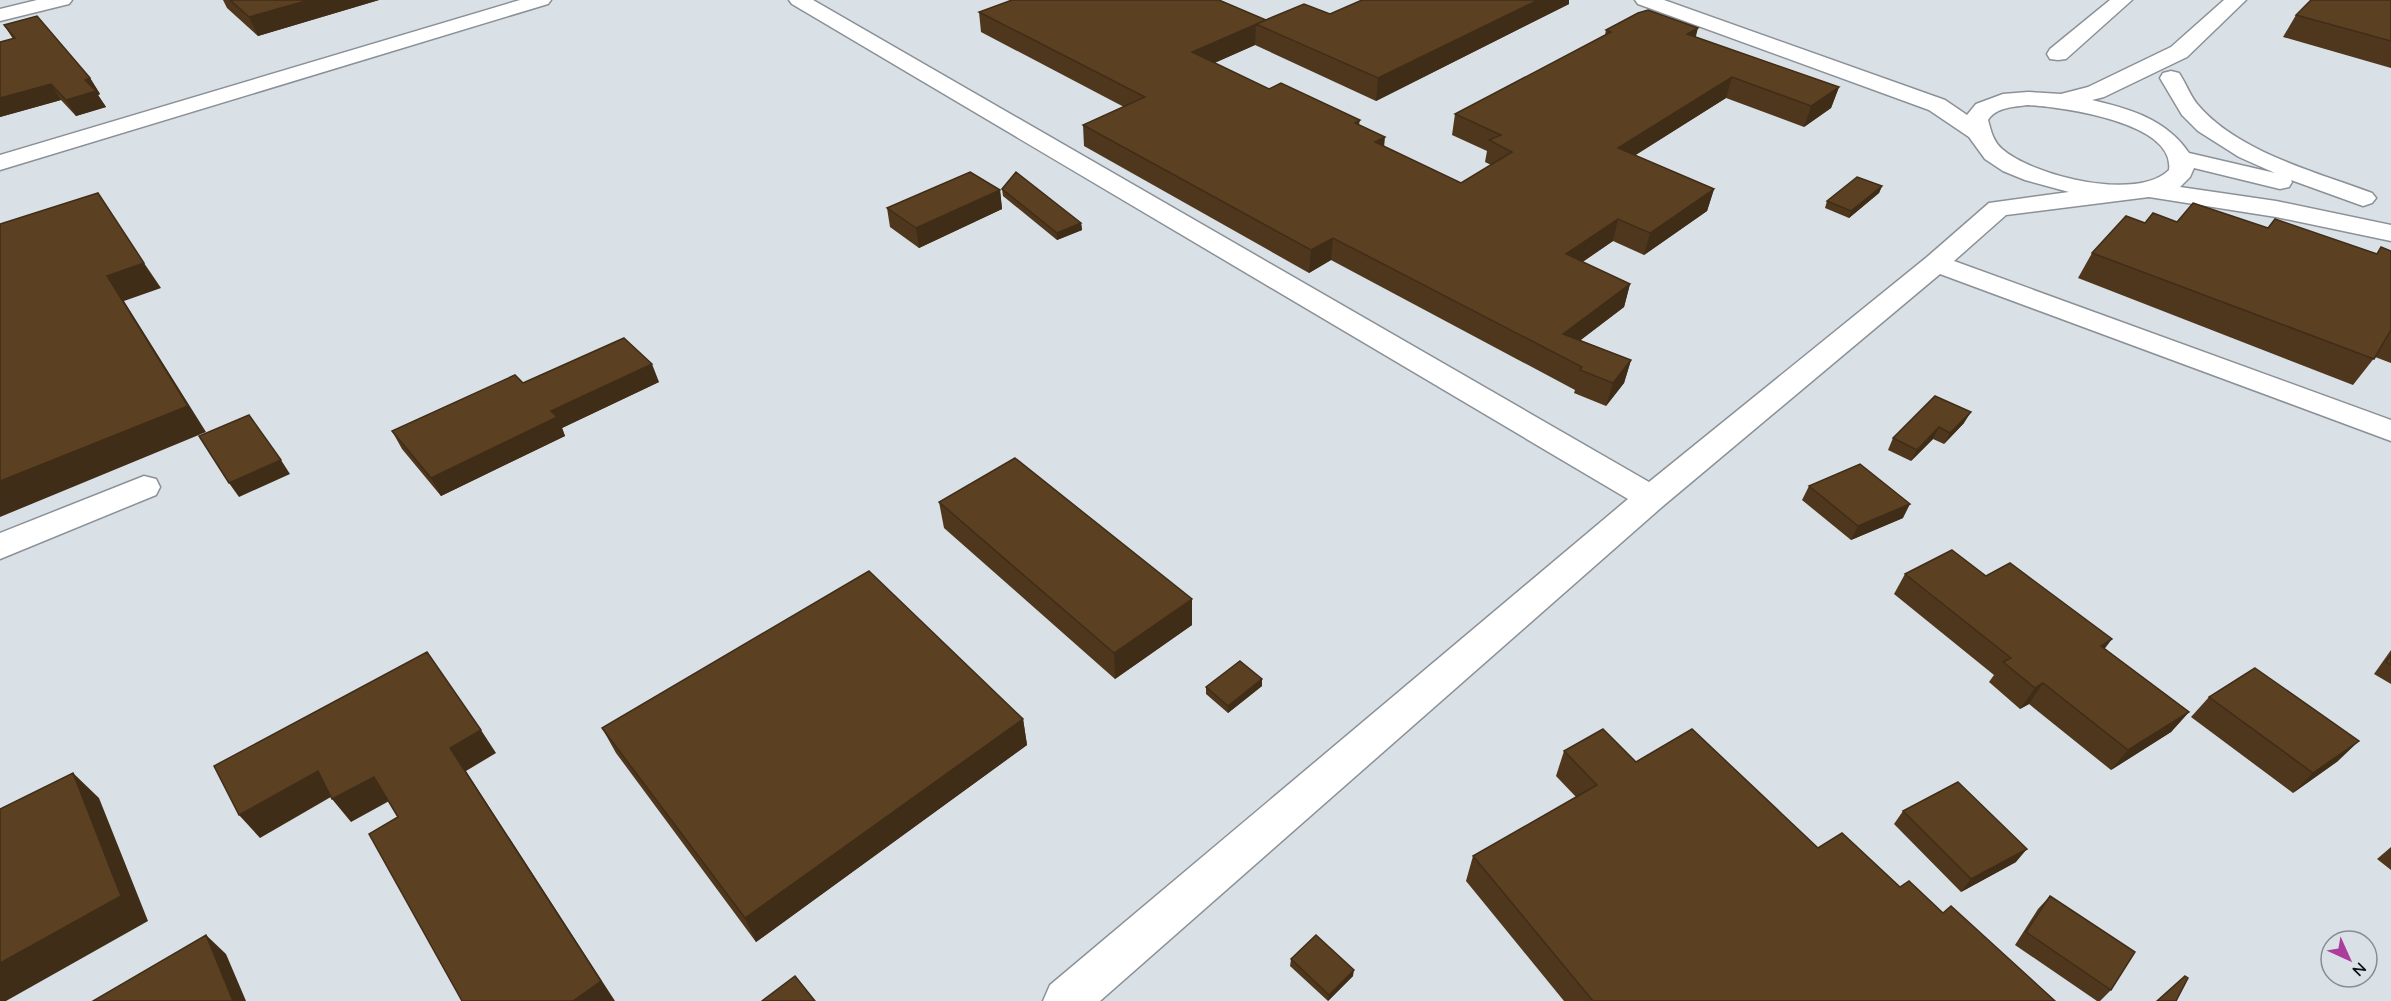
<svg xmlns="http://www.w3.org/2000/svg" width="2391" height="1001" viewBox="0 0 2391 1001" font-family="Quicksand,sans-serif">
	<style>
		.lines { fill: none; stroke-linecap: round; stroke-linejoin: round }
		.minor-casing { stroke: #8b9197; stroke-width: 3 }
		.minor { fill: #fff; fill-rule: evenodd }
		.wall { fill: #4f371d }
		.shaded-wall { fill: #402d18 }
		.building { fill: #5c4022; stroke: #402d18; stroke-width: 1.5 }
	</style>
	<rect width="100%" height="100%" fill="#d9e0e6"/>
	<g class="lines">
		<defs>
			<path id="minor" d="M37,0H72L69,4L0,21V9Z
				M520,0H551L548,4L0,170V155Z
				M789,0H813L1649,482L1927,257L1989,203L2069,192L2025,180L2003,171L1985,159L1969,137L1929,110L1638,4L1635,0H1664L1945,100L1967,115L1976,104L2003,94L2028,92L2061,94L2088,87L2171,47L2224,0H2246L2187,57L2104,97L2092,100C2130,109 2166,119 2189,153L2275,173L2239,157L2198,131L2182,115L2160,78L2163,73L2171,71L2179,73C2186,83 2190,96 2198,105C2238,152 2316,172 2372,193L2376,198L2372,203L2363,206L2291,180L2292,182L2289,187L2280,189L2194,168L2190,177L2180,187L2276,201L2391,225V241L2276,217L2149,197L2006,215L1954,261L2391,420V441L1940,274L1663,506L1100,1001H1043L1050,985L1628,499L792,4ZM2028,105C2061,107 2176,122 2169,170C2137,202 2033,176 2002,149C1993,141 1991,131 1988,120C1996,107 2014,107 2028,105Z
				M2110,0H2132L2066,59L2058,60L2050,59L2047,54L2050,49Z
				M144,476L156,479L160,487L156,495L0,559V533Z"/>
		</defs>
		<use href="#minor" class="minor-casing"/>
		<use href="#minor" class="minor"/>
	</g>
	<path class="wall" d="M223,0H379L258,36L227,8Z
		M2391,0V68L2283,37L2296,15Z
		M1569,4L1376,101L1255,45L1214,63L1269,89L1360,120L1359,125L1384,147L1461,183L1491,165L1485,162L1487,151L1452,135L1455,114L1605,35L1606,30L1696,37L1839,87L1831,108L1804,127L1726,98L1635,155L1714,189L1707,211L1644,255L1613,241L1582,262L1630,284L1624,307L1580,340L1631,360L1624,383L1606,406L1574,393L1575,390L1331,260L1309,273L1084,146L1083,125L1124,107L981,32L979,12L1266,20L1330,14Z
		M4,25L90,78L100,94L98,95L106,107L76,116L61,100L0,117V42L13,39Z
		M1882,186L1879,193L1849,218L1825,208L1827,201Z
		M1002,189L1081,223L1082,230L1057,240L1003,196Z
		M1000,190L1002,209L919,248L890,227L887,208Z
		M2177,222L2268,228L2376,254L2381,247L2391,251V363L2375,357L2353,385L2078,278L2092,253L2145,223Z
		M659,382L562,428L565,436L441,496L402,449L392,431L523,383Z
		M1935,396L1964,423L1944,444L1933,439L1911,461L1888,450L1893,438Z
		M1809,486L1903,518L1851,540L1802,500Z
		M939,502L1192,625L1115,679L944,528Z
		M1905,574L2105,649L2189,712L2171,732L2111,770L2029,704L2020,709L1989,682L1994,675L1894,594Z
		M2391,650V684L2374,674Z
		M1262,679V686L1228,713L1206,694V687Z
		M2209,697L2338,761L2293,793L2191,717Z
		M1023,719L1027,745L756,942L616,753L602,728Z
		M1564,751L1636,762L1900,887L1943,913L2055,1001H1564L1466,881L1473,856L1576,797L1556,776Z
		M1903,811L2016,862L1961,892L1894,824Z
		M2391,847V870L2377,859Z
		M2050,896L2111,990L2100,1001H2097L2015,945L2038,909Z
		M1291,959L1353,976L1328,1001L1290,966Z"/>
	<path class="shaded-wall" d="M309,0H379L258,36L249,17Z
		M1538,0H1569V4L1376,101L1378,78Z
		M1256,25L1255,45L1192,73V52Z
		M1698,28L1693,48L1687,34Z
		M1732,77L1726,98L1612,170L1618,148Z
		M90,78L100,94L98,95L106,107L76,116L66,100L85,80Z
		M51,84L61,100L0,117V98Z
		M1839,87L1831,108L1804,127L1811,106Z
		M1385,137L1383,158L1375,142Z
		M1882,186L1879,193L1849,218L1851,211Z
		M1714,189L1707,211L1644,255L1650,233Z
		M1000,190L1002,209L919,248L916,228Z
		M1618,219L1613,241L1561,277L1566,254Z
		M1081,223L1082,230L1057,240V233Z
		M1333,238L1331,260L1309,273L1311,250Z
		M144,263L161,288L124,301L206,432L0,517V481L107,276Z
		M1630,284L1624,307L1560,356L1563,334Z
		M1631,360L1624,383L1606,406L1613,383Z
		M652,364L659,382L562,428L565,436L441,496L431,478L551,411Z
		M1971,412L1964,423L1944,444L1950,433Z
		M1939,427L1933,439L1911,461L1917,450Z
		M281,460L290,474L239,497L229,483Z
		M1910,504L1903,518L1851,540L1858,526Z
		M1192,599V625L1115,679L1114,653Z
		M2112,639L2097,659L2101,646Z
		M1262,679V686L1228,713V706Z
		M2043,683L2029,704L2020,709L2035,688Z
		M2189,712L2171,732L2111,770L2128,750Z
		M1023,719L1027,745L756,942L745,918Z
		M481,730L496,753L466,771L615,1001H573L450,748Z
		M2359,741L2338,761L2293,793L2313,773Z
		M318,771L336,794L260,838L239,815Z
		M73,773L99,798L148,921L6,1001H0V963Z
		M374,777L391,800L351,822L332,799Z
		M2027,849L2016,862L1961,892L1971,879Z
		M206,935L226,954L246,1001H233Z
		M1354,970L1353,976L1328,1001L1329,995Z"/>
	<path class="building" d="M230,0H309L249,17Z
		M1012,0H1219L1266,20L1192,52L1269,89L1281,83L1360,120L1355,123L1385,137L1375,142L1461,183L1512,152L1489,140L1501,135L1455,114L1611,32L1606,30L1638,13L1648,10L1698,28L1687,34L1839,87L1811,106L1732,77L1618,148L1714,189L1650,233L1618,219L1566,254L1630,284L1563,334L1631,360L1613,383L1580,370L1582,367L1333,238L1311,250L1083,125L1145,97L979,12Z
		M1362,0H1538L1378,78L1256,24L1304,4L1330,14Z
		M2311,0H2391V41L2296,15Z
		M37,16L90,78L85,80L96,91L66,100L51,84L0,98V42L15,38L4,25Z
		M970,172L1000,190L916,228L887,208Z
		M1016,172L1081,223L1057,233L1002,189Z
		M1857,177L1882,186L1851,211L1827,201Z
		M98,193L144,263L107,276L188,406L0,481V224Z
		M2193,203L2268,228L2275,219L2377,254L2381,247L2391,251V330L2374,359L2092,253L2126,216L2145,223L2153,213L2177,222Z
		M624,338L652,364L551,411L557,417L431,478L392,431L515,375L523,383Z
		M1935,396L1971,412L1950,433L1939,427L1917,450L1893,438Z
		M249,415L281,460L229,483L199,436Z
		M1015,458L1192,599L1114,653L939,502Z
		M1860,464L1910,504L1858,526L1809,486Z
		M1952,550L1986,576L2010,563L2112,639L2101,646L2189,712L2128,750L2043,683L2035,688L2003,662L2011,658L1905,574Z
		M869,571L1023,719L745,918L602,728Z
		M427,652L481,730L450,748L601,981L573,1001H462L369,834L398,817L374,777L332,799L318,771L239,815L214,766Z
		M2391,655V665L2386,662Z
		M1240,661L1262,679L1228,706L1206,687Z
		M2255,668L2359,741L2313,773L2209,697Z
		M1603,729L1636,762L1692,729L1818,848L1842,833L1900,887L1909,881L1943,913L1951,906L2055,1001H1593L1473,856L1597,785L1564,751Z
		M73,773L121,896L0,963V809Z
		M1958,782L2027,849L1971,879L1903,811Z
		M2050,896L2135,952L2111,990L2026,932Z
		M206,935L233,1001H93Z
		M1316,935L1354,970L1329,995L1291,959Z
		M795,976L815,1001H762Z
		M2185,976L2188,978L2176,1001H2157Z"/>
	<g transform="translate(2349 959) rotate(135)"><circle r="28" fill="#d9e0e6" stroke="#888d92" stroke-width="1.5"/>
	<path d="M0-4.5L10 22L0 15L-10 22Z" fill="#ab3e9d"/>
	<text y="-9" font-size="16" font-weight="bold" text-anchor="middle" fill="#0f1113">N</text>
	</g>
</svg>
